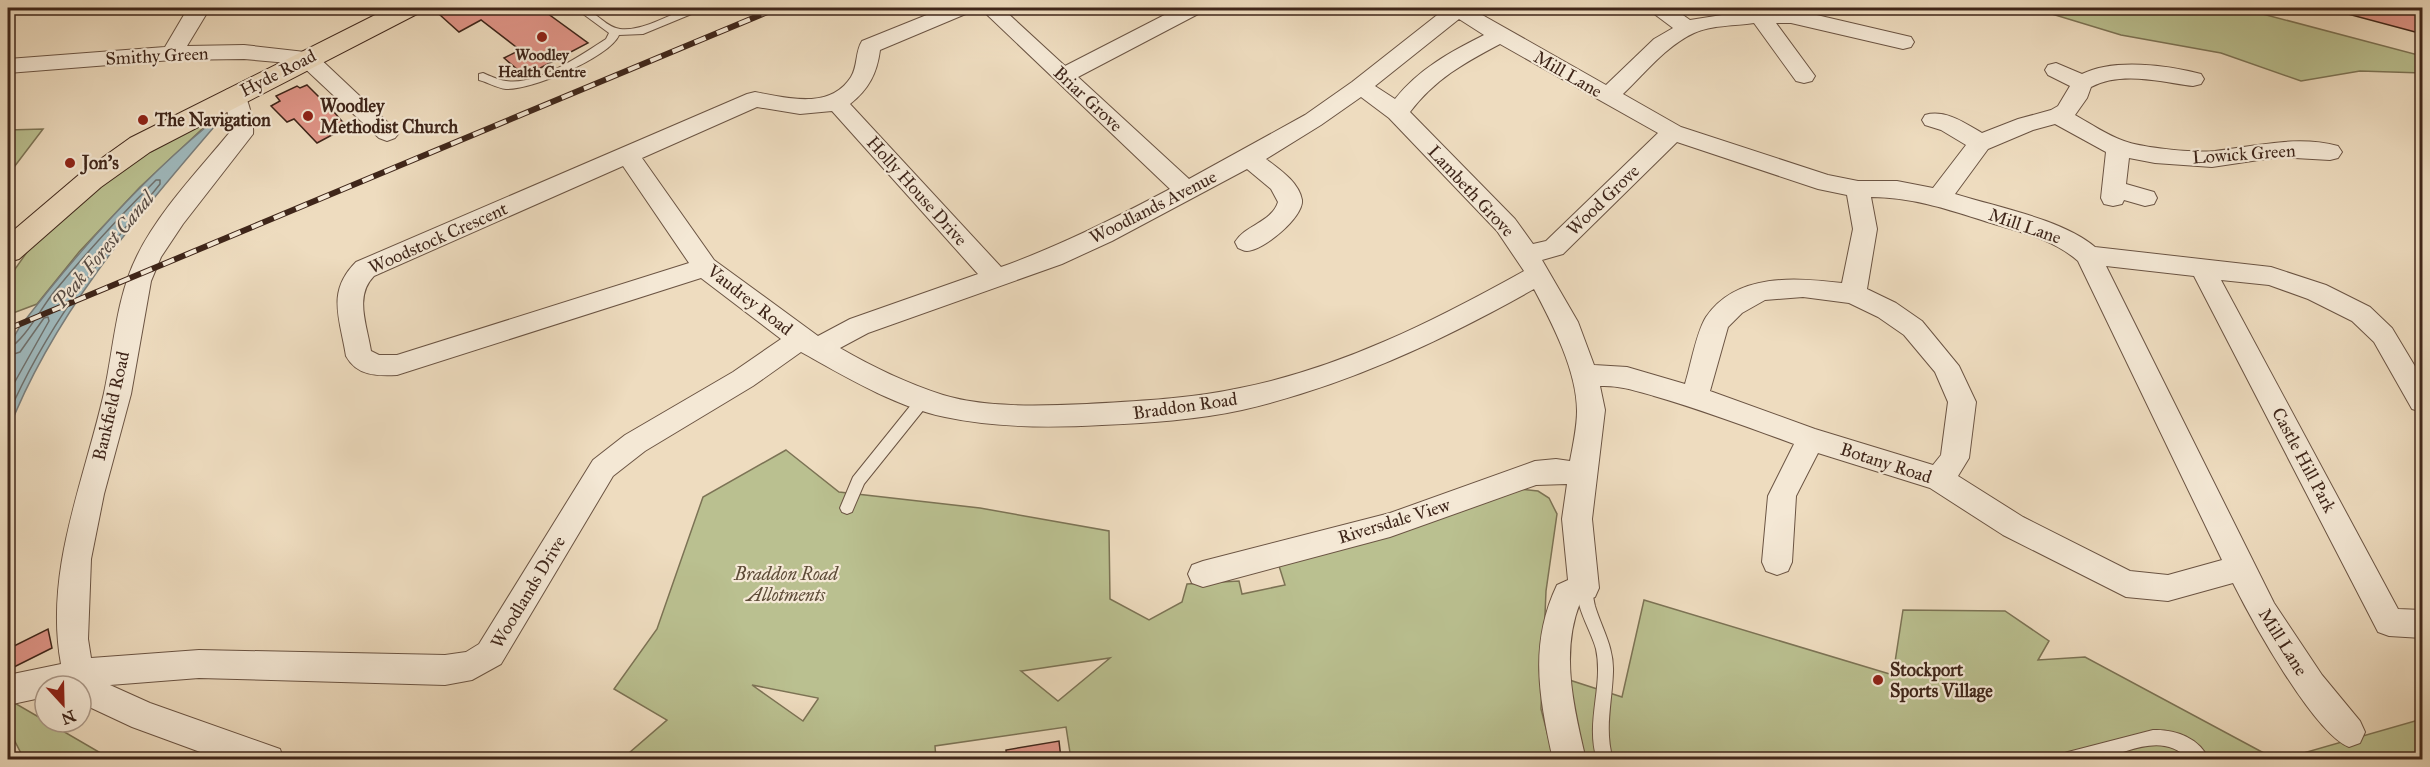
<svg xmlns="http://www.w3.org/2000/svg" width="2430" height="767" viewBox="0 0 2430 767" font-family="'IM FELL Great Primer',serif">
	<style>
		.green { fill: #bac090; stroke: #7c7355; stroke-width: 1.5; fill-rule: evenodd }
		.water { fill: #9fb9bd; stroke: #797e7c; stroke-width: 1.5 }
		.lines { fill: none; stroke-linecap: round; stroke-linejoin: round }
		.shore { stroke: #6f706c; stroke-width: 1.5 }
		.building { fill: #e09588; stroke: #3f261a; stroke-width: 1.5 }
		.lane-casing { stroke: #6b5443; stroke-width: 2 }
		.street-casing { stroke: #6b5443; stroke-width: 2 }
		.primary-casing { stroke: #3f261a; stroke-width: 2 }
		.lane { fill: #f4e8d5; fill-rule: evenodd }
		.street { fill: #f4e8d5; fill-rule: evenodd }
		.primary { fill: #eedcbf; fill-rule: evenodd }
		.rail-casing { stroke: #3f261a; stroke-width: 6 }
		.rail { stroke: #f4e8d5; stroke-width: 4; stroke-dasharray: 12; stroke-linecap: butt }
		.poi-dot { fill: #8f2418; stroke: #f4e8d5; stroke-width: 2 }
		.labels { text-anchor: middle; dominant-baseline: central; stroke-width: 4.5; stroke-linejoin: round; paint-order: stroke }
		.far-poi-label { font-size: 15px; font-weight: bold; fill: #3f261a; stroke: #f4e8d5 }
		.street-label { font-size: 18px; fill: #3f261a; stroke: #f4e8d5 }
		.poi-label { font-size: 18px; font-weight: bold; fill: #3f261a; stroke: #f4e8d5; text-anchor: start }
		.park-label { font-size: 18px; font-style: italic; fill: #5e4c38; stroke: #f4e8d5 }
		.water-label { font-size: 20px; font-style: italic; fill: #574b43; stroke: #f4e8d5 }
	</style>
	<rect width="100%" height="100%" fill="#eedcbf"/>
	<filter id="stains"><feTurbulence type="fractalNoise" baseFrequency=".00333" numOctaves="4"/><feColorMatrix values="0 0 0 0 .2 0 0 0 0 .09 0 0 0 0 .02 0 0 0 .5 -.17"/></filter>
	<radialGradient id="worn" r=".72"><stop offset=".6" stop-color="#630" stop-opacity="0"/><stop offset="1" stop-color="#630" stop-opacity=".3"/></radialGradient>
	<path class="green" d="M2032,8H2240L2422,56V73L2360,71L2301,81L2221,53L2121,35Z
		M215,117L140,187L79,252L37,304L8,315V279L32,245L138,155Z
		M43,129L8,175V130Z
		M786,450L839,492L980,508L1109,531L1110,599L1149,620L1182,602L1187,584L1239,581L1242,594L1285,585L1279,566L1519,489L1538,491L1549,498L1557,514L1546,591L1541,709L1554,759H1071L1066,727L935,746L936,759H622L667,720L614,689L657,629L703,497ZM1110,658L1058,701L1021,671H1022ZM752,685L818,698V699L803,721Z
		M1644,600L1893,675L1903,610L2005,611L2049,641L2038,660L2085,657L2275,759H1582L1560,677L1622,697Z
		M8,694L11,701L111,759H24L8,728Z
		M2422,719V759L2279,760Z"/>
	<path class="water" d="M206,127H214C135,219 52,317 8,431V347L19,328C75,255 135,186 206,127Z"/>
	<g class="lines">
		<path class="shore" d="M8,349C25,340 41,308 54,292C86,253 120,216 156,180H160V184C101,257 45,329 8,415
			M8,356L20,352L44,318L48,317L49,321L8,394"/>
	</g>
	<path class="building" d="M455,8H540L588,43L525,76L504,58L520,50L481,20L459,32L440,15Z
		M2345,8H2420L2419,33L2344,13Z
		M307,85L334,112L347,127L317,143L294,119L287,122L271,106L280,101L276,96L297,86L300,88Z
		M48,629L52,648L8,670V649Z
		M1059,741L1061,759H1007L1006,750Z"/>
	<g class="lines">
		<defs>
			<path id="lane" d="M575,8C594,6 603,27 620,29C651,32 676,5 706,8L643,34L619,35C609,58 531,90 506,89C497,88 487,82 479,80V74L483,73C490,76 498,80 506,81C537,86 581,55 606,39L609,33Z
				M924,394L929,395L931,399L929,403L864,484L852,512L847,514L842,512L840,508L853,477L919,395Z
				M1584,581L1589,583C1593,590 1593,598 1595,606C1602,629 1614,647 1613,672C1612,703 1604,730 1613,760H1597C1585,722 1604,686 1596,649C1592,632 1571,600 1579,583Z
				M2153,730C2175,729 2200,738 2209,760H2190C2161,731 2130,753 2097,759C2086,761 2072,760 2060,760L2062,754L2068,752Z"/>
			<path id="street" d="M188,8H210L187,46L244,45L314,53L399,133L395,138L387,141L379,138L300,64L244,59L172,60L8,73V59L165,47Z
				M944,8H972L968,13L880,50C877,73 869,89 850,104L1001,267C1060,246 1115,218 1170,189L980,8H1002L1065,66L1178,8H1203L1200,13L1078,77L1189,179L1305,115L1352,82L1446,8H1470L1606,85L1654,39L1673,28L1653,13L1650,8H1673L1690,20L1760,9H1791L1911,37L1914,42L1911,47L1903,49L1791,23H1776L1815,76L1812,81L1804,83L1796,81L1754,23C1736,26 1711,25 1694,33C1666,46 1645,73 1623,94L1681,127L1828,175L1858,181H1897L1933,188L1966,145L1941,130L1925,125L1922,120L1925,115C1945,109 1965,123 1982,133L2018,119L2051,110L2058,106L2070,86L2048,75L2045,70L2048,65L2056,63L2082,74C2113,58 2168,65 2201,74L2204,79L2201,84L2193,86C2160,82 2122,71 2091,87L2087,98L2075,115C2091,124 2107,135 2124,141C2143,148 2194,153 2215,151C2256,146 2298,135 2338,146L2342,152L2338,158L2330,160L2279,157L2212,167L2155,163L2129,158L2126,184L2154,192L2157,198L2154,204L2145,206L2124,200L2122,204L2113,206L2104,204L2101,198L2106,152L2055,124L2033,130L1988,149L1955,194C1996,207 2062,219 2095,247L2271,267L2326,285L2370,307L2392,328L2422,378V412L2412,409L2374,342L2352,321L2308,299L2269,285L2221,280L2398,609L2422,610V638L2389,636L2378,632L2194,276L2106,266L2274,603L2322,675L2360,721L2365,732L2360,743L2349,747C2314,734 2251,619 2233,583L2168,601L2126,597L2003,535L1930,488L1818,453L1796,496L1792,562L1788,571L1777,575L1766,571L1762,562L1768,496L1794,444C1748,427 1702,410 1654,396C1637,391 1619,385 1600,386L1605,410L1592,519L1599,588L1595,597L1580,603C1560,653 1574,709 1586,760H1553C1539,697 1529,644 1557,585L1568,580L1562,519L1567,484L1536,485L1390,537L1203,587L1192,583L1188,574L1192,565L1203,561L1390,513L1535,461L1556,459L1570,461C1573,445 1577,427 1577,411C1577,371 1552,323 1534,289C1442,341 1345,386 1242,410C1196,420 1149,423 1102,425C1050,428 997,428 945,417C896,407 844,376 801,352L753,386L645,451L613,476L501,664L472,680L445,685L199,678L110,685L150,703L280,749L284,760H222L132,727L85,705L81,701V686H45V697L8,705V675L61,664C44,571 84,482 104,393C114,347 116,298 137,256C159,211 198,171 230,132L231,126L223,95L226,90L234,88L242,90C249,101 254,121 253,134L183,224L161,257L151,281L131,394L104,494L91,559L88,639L91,658L199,650L445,655L466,652L479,644L593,460L625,435L733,372L781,339L701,278L397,375C377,376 357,376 346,356C340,318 326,292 356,262L747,94L755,92C787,98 830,110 851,77C858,66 855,52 862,41ZM1459,19L1484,35C1450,52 1419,69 1395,99L1375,86ZM1500,44L1658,133L1546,241L1533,244L1515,219L1410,112C1435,79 1464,63 1500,44ZM1361,97L1389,118L1497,231L1524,271C1434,321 1341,368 1240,388C1189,399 1138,401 1087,404C1042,406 986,408 943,395C906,383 873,367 840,348L868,333L1062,264L1112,241L1247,169L1271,189L1278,202C1272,222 1245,225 1235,242L1238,248C1241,249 1244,251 1247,251C1263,251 1304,217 1302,200C1299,182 1279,169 1266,159L1321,125ZM757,107L800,114L832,111L978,274L850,319L818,336L714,260L642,158ZM1677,142L1818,189L1847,195L1853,229L1842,283C1796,278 1737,272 1706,317C1696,333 1691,365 1685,384L1627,367L1594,365L1578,322L1542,260L1563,254ZM623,166L689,263L397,355H379L371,351C367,325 354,296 374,276ZM1871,197C1914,197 1953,211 1994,224C2024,233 2054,240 2078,261L2222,560L2168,575L2130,571L2023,517L1958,476L1969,458L1976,402L1959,366L1922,321L1896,303L1867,289L1877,229ZM1803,297L1849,303L1878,317L1904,335L1935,372L1948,402L1941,455L1933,465L1815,429L1710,391L1728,327L1742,313L1765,300Z"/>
			<path id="primary" d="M389,8H421L417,14L150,152L101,187L19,259L8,262V235L81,173L130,138Z"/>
		</defs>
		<use href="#lane" class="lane-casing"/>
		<use href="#street" class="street-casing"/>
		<use href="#primary" class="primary-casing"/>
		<use href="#lane" class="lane"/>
		<use href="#street" class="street"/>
		<use href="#primary" class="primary"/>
		<defs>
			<path id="rail" d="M8,329L777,8"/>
		</defs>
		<use href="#rail" class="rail-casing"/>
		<use href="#rail" class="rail"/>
	</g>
	<g class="poi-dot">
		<circle cx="542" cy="37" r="6"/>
		<circle cx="308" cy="116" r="6"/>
		<circle cx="143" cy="120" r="6"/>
		<circle cx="70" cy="163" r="6"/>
		<circle cx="1878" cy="680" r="6"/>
	</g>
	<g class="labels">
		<g class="far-poi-label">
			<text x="542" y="55">Woodley<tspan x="542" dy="17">Health Centre</tspan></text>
		</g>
		<g class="street-label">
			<text transform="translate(157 56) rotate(-3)">Smithy Green</text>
			<text transform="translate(278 73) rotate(-27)">Hyde Road</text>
			<text transform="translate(1568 74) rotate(30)">Mill Lane</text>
			<text transform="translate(1088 99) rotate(43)">Briar Grove</text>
			<text transform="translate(2244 154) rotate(-4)">Lowick Green</text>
			<text transform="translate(917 191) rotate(48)">Holly House Drive</text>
			<text transform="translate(1471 191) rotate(47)">Lambeth Grove</text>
			<text transform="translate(1603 200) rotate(-44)">Wood Grove</text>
			<text transform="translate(1153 207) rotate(-27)">Woodlands Avenue</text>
			<text transform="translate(2025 226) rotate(19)">Mill Lane</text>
			<text transform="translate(438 238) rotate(-24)">Woodstock Crescent</text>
			<text transform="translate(750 300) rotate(38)">Vaudrey Road</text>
			<text transform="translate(111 406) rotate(-77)">Bankfield Road</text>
			<text transform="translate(1185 406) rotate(-8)">Braddon Road</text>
			<text transform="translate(2304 460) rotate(62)">Castle Hill Park</text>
			<text transform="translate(1886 463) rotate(18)">Botany Road</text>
			<text transform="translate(1394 521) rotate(-17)">Riversdale View</text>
			<text transform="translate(528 592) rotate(-59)">Woodlands Drive</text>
			<text transform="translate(2283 642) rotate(58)">Mill Lane</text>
		</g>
		<g class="poi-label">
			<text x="320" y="106">Woodley<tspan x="320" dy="21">Methodist Church</tspan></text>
			<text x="155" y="120">The Navigation</text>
			<text x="82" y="163">Jon's</text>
			<text x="1890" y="670">Stockport<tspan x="1890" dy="21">Sports Village</tspan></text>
		</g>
		<g class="park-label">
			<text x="786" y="574">Braddon Road<tspan x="786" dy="21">Allotments</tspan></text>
		</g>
		<g class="water-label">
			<text transform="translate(103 250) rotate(-50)">Peak Forest Canal</text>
		</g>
	</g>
	<rect width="2430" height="767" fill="none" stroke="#eedcbf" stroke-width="30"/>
	<rect x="9" y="9" width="2412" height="749" fill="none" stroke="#3f261a" stroke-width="3"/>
	<rect x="15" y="15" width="2400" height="737" fill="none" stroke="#3f261a" stroke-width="1.5"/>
	<g transform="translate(63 704) rotate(158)"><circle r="28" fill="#f4e8d5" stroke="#ac9a8a" stroke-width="1.5"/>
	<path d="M0-4.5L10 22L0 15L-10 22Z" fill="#8f2418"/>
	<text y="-9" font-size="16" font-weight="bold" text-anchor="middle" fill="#3f261a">N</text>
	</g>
	<rect width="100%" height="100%" filter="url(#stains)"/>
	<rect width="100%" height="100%" fill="url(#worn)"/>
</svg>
